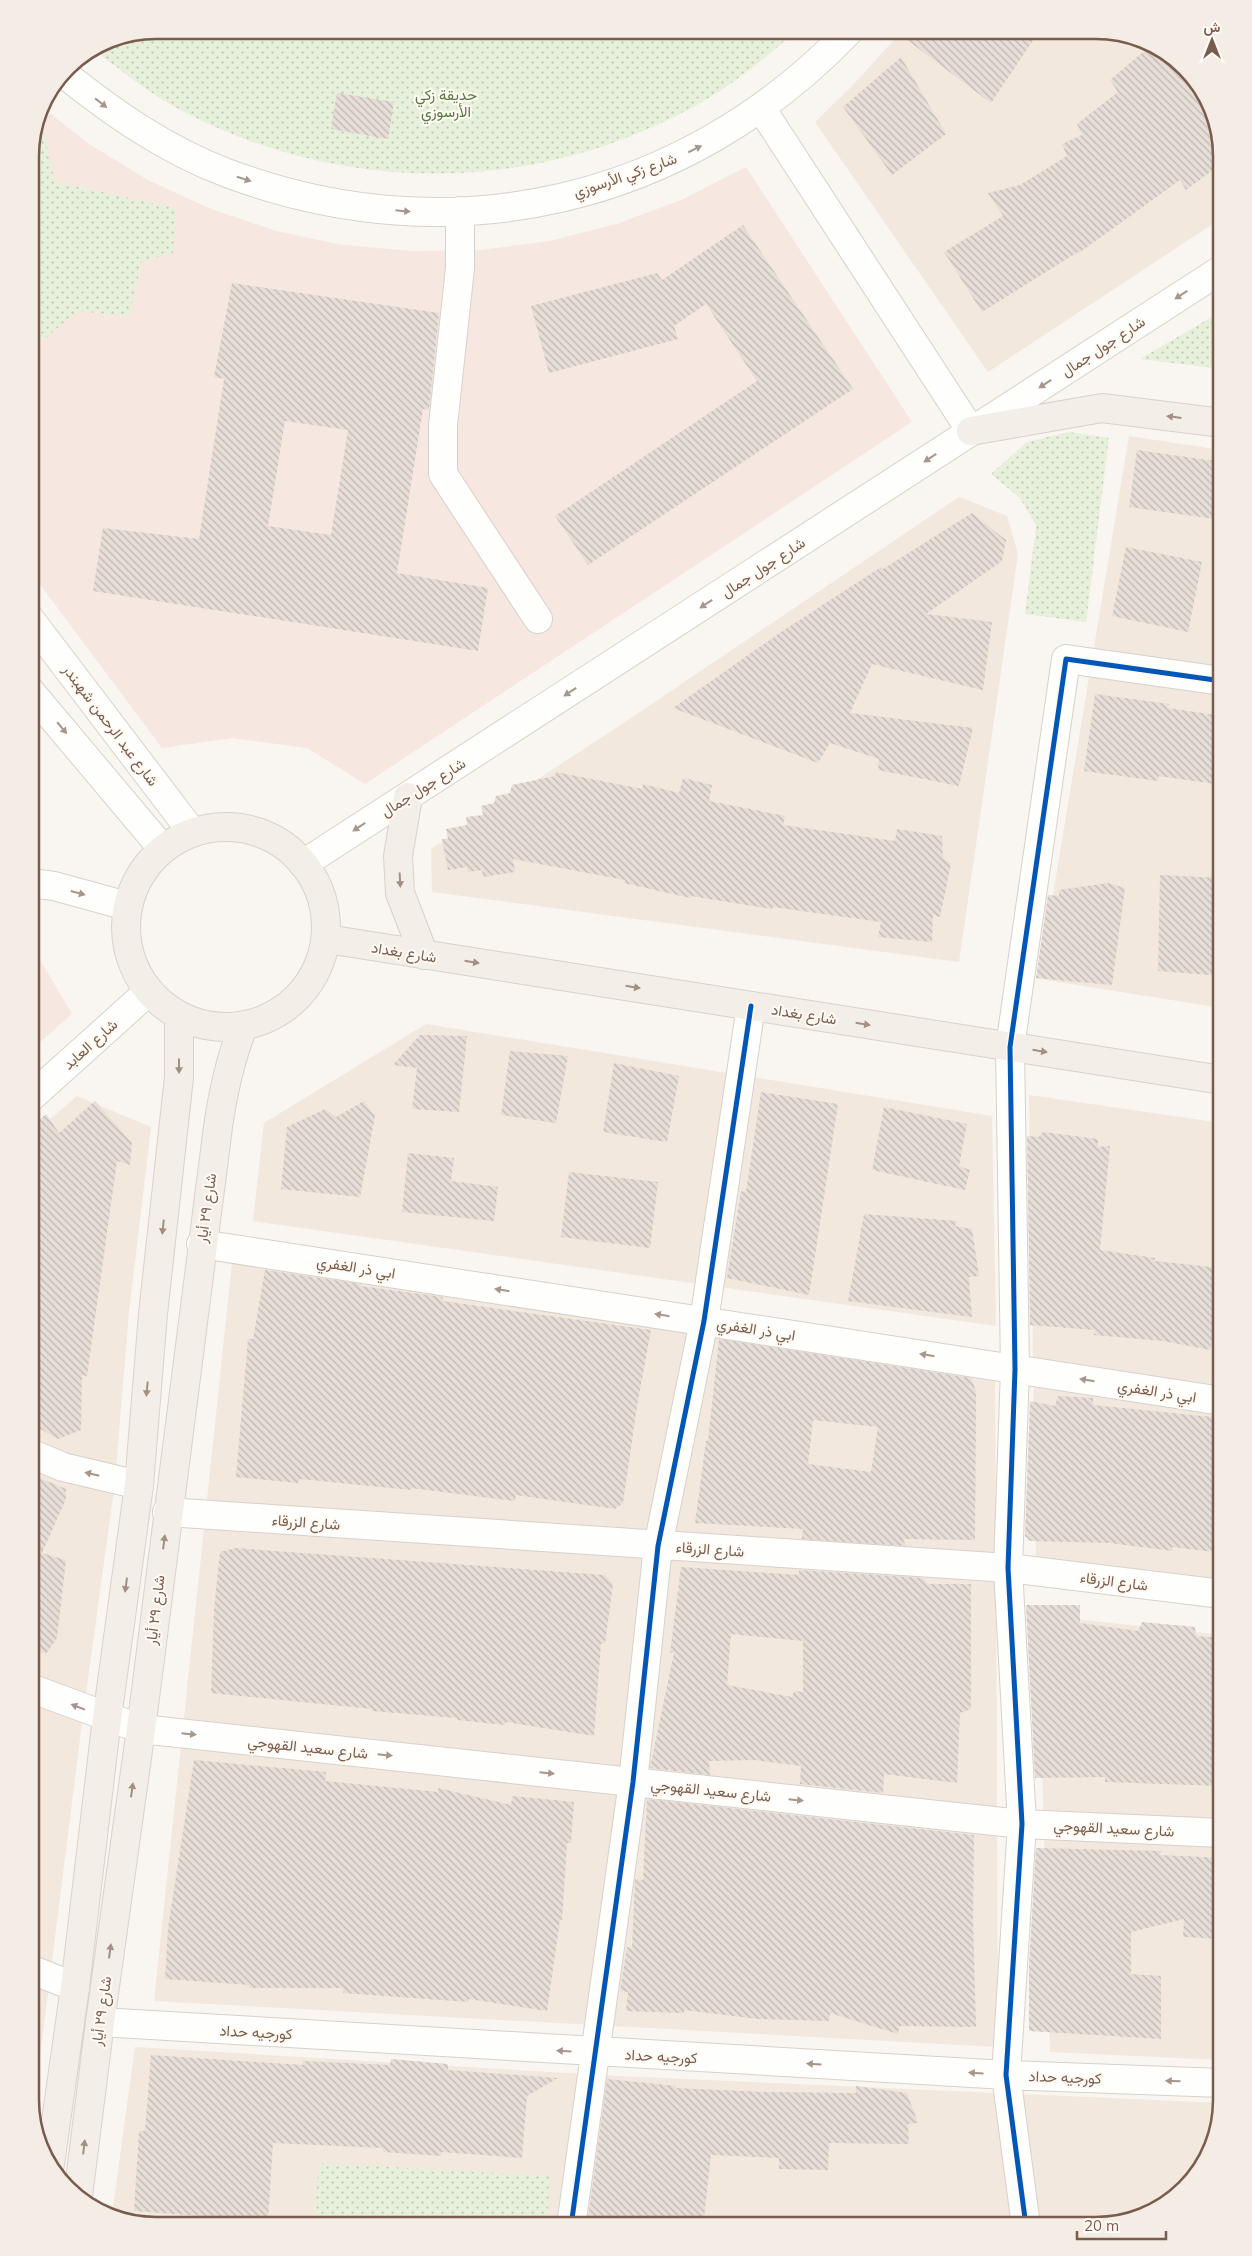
<svg xmlns="http://www.w3.org/2000/svg" width="1252" height="2256" viewBox="0 0 1252 2256" font-family="Mulish,Vazirmatn,sans-serif">
	<style>
		.residential { fill: #f2e8de }
		.commercial { fill: #f6e8e1 }
		.park { fill: url(#park-dots) }
		.building { fill: url(#building-back-hatch); fill-rule: evenodd }
		.lines { fill: none; stroke-linecap: round; stroke-linejoin: round }
		.street-casing { stroke: #d7d1cb; stroke-width: 30 }
		.secondary-casing { stroke: #d9d2cb; stroke-width: 30 }
		.primary-casing { stroke: #dad1cc; stroke-width: 30 }
		.street { stroke: #fefefd; stroke-width: 28 }
		.secondary { stroke: #fefefd; stroke-width: 28 }
		.primary { stroke: #f3eee8; stroke-width: 28 }
		.cycleway-casing { stroke: #fffaf3; stroke-width: 8 }
		.cycleway { stroke: #0057b8; stroke-width: 5 }
		.oneway { fill: #a8958b }
		.oneway2 { fill: #a48f83 }
		.labels { text-anchor: middle; dominant-baseline: central; stroke-width: 4; stroke-linejoin: round; paint-order: stroke }
		.park-label { font-size: 15px; fill: #537a41; stroke: #fffaf3 }
		.street-label { font-size: 15px; fill: #7a5c4d; stroke: #fffaf3 }
		.rim { fill: none; stroke: #7a5c4d; stroke-width: 2.5 }
	</style>
	<defs>
		<pattern id="park-dots" width="8" height="8" patternUnits="userSpaceOnUse" patternTransform="scale(1.25)"><rect width="8" height="8" fill="#e7f0db"/><path d="M2 2h.1M6 6h.1" fill="none" stroke="#c0c6b4" stroke-width="1.8" stroke-linecap="round"/></pattern>
		<pattern id="building-back-hatch" width="6" height="6" patternUnits="userSpaceOnUse" patternTransform="scale(1.25)"><rect width="6" height="6" fill="#e6ded7"/><path d="M-1 5l2 2M0 0l6 6M5-1l2 2" fill="none" stroke="#bfb7b1"/></pattern>
	</defs>
	<rect width="100%" height="100%" fill="#f9f5f0"/>
	<path class="residential" d="M903,30H1104L1166,51L1209,101L1222,156V218L988,372L815,122L852,86Z
		M1129,436L1222,450V1008L1039,979Z
		M959,497L1007,516L1018,554L959,962L432,892L431,849L619,726Z
		M426,1024L992,1116L996,1326L253,1221L264,1123Z
		M1029,1095L1222,1123V1580L1036,1559Z
		M77,1096L151,1127L129,1312L115,1482L83,1715L33,2112L30,2100V1136Z
		M232,1263L995,1367L998,2047L154,2001Z
		M1038,1615L1222,1635V2060L1050,2052Z
		M135,2047L618,2076L1221,2103L1201,2170L1151,2213L1096,2226H148L112,2214Z"/>
	<path class="commercial" d="M41,106L89,144L148,180L211,209L276,231L343,245L412,251L481,250L550,241L616,224L681,200L746,167L912,422L365,784L307,748L232,738L162,748L30,571V148Z
		M30,943L72,1014L30,1051Z"/>
	<path class="park" d="M156,30H798C767,56 737,82 702,102C540,194 351,197 186,113C152,96 123,72 93,49L108,40Z
		M36,125L44,133L55,182L176,208L173,253L142,261L129,316L77,311L30,352V148Z
		M1222,311V369L1140,359Z
		M1069,432L1109,438L1086,622L1025,614L1036,526L1020,498L991,474L1027,442Z
		M319,2163L550,2176L547,2226H314Z"/>
	<path class="building" d="M894,30H1040L991,103Z
		M1150,46L1166,51L1209,101L1222,163L1186,190L1180,180L1079,253L1078,252L982,312L944,252L1003,216L988,193L1020,185L1067,156L1062,144L1082,135L1077,124L1118,92L1110,80Z
		M901,57L946,134L892,175L843,107Z
		M337,93L394,102L388,139L331,129Z
		M743,225L853,389L588,565L555,516L757,381L706,304L674,326L678,339L549,373L531,306L657,273L662,280Z
		M232,283L439,313L429,410L423,409L397,573L488,588L478,651L93,591L103,528L199,539L224,379L214,377ZM285,421L348,430L331,535L268,526Z
		M1137,450L1222,462V520L1129,507Z
		M972,513L1006,540L1002,561L926,614L992,622L983,690L872,664L850,713L973,728L959,786L878,770L879,759L830,743L818,763L673,708L778,634L881,567L883,569Z
		M1126,547L1202,562L1188,632L1112,616Z
		M1095,694L1169,704L1168,708L1222,716V785L1159,776L1158,781L1084,771Z
		M556,772L642,789L643,784L679,793L683,778L712,785L709,801L785,816L783,825L895,841L897,829L942,836L943,858L951,864L940,917L933,915L932,942L878,937L881,922L773,907L772,909L691,896L690,898L624,883L625,880L513,859L515,872L483,877L482,870L468,872L467,867L448,870L442,839H448L446,829L467,825L466,817L483,815L481,806L494,803L496,796L510,793L512,785L555,776Z
		M1160,875L1222,878V976L1158,971Z
		M1108,883L1125,888L1112,985L1036,978L1048,895L1059,896V890Z
		M420,1035L467,1036L459,1112L412,1109L417,1068L393,1065Z
		M510,1051L568,1056L556,1123L501,1115Z
		M614,1063L679,1076L667,1142L603,1132Z
		M761,1092L838,1104L809,1295L727,1278L741,1191L746,1192Z
		M95,1101L132,1143L130,1165L117,1161L87,1376L82,1375L81,1430L58,1439L30,1423V1276L36,1279L38,1233L30,1228V1128L46,1114L59,1133Z
		M364,1101L375,1116L360,1197L281,1189L287,1127L325,1109L336,1117Z
		M884,1107L967,1124L959,1166L970,1170L965,1190L872,1170Z
		M1043,1132L1098,1139V1147L1110,1146L1100,1250L1155,1258L1154,1261L1222,1268V1283L1210,1350L1163,1341L1094,1335L1095,1330L1030,1325L1027,1136L1039,1137Z
		M408,1153L454,1158L451,1181L498,1187L494,1221L402,1212Z
		M569,1172L658,1182L650,1248L561,1237Z
		M864,1214L957,1221L955,1226L972,1229L979,1276L969,1277L972,1317L848,1301Z
		M265,1270L361,1284L360,1286L443,1297L442,1301L651,1330L637,1406L623,1503L615,1509L516,1495L515,1501L411,1488V1490L300,1479L298,1483L236,1477L248,1339H253Z
		M719,1339L971,1378L976,1391L975,1540L903,1539L906,1546L802,1539L803,1529L695,1523L706,1441H708ZM813,1420L878,1427L871,1472L808,1464Z
		M1058,1396L1093,1398V1405L1222,1418V1553L1172,1547V1551L1110,1543L1030,1541L1025,1536L1030,1401L1055,1406Z
		M30,1474L66,1489V1499L42,1553L66,1560L57,1638L46,1654L30,1647Z
		M235,1548L605,1575L613,1584L605,1644L601,1643L594,1736L507,1722L504,1725L457,1720V1718L372,1711V1709L211,1693L214,1610L220,1552Z
		M681,1567L799,1575V1570L923,1578L927,1584H971V1709L960,1713L957,1783L884,1774L883,1793L800,1784L801,1766L755,1760L709,1761L710,1775L650,1768L674,1653H670ZM731,1634L803,1641V1692L794,1691L792,1697L727,1685Z
		M1026,1605H1080V1623L1138,1631L1142,1622L1195,1627L1196,1636L1222,1638L1221,1786L1105,1782V1777L1035,1778Z
		M194,1760L326,1772L325,1781L438,1792V1788L511,1805L512,1796L574,1802L571,1843H567L562,1920H560L547,2011L469,1999V2002L343,1993V1988H249V1985L165,1979L168,1928Z
		M647,1799L974,1835L973,1920L976,2027L899,2026L898,2034L830,2013L829,2021L758,2019L684,2010V2013L626,2011L628,1992L620,1991L627,1947L632,1948L635,1879L643,1880Z
		M1036,1848L1161,1851L1160,1855L1222,1858V1939L1183,1937L1184,1919L1131,1932V1974L1161,1976V2039L1029,2031V1966Z
		M151,2055L303,2065V2061L390,2065L391,2059L448,2064V2070L558,2078L527,2096L522,2158L441,2152V2156L383,2152V2148L273,2143L268,2221L134,2211L139,2131H145Z
		M607,2079L676,2086L675,2088L766,2092L856,2093V2086L907,2093L918,2123L908,2124L909,2144L829,2143L828,2170L779,2169V2158L711,2155L703,2226H587Z"/>
	<g class="lines">
		<defs>
			<path id="street" d="M63,73C113,113 166,150 227,173C451,257 685,203 850,30
				M761,108L971,431
				M460,211V268L443,425V474L538,619
				M201,1244L1222,1401
				M30,1453L63,1467L139,1485
				M167,1512L1008,1568L1222,1594
				M30,1688L141,1729L1022,1824L1222,1833
				M30,1969L75,1987
				M100,2022L1006,2075L1222,2083
				M571,2226L633,1782L658,1546L704,1321L751,1006
				M1026,2226L1006,2075L1022,1824L1008,1568L1015,1369L1010,1047L1066,659L1222,681"/>
			<path id="secondary" d="M30,619L192,832
				M30,691L162,848
				M303,864L1222,269
				M30,883L54,886L127,906
				M30,1098L149,991"/>
			<path id="primary" d="M971,431L1102,408L1222,423
				M408,797L398,856L400,893L424,955
				M126 927a100 100 0 1 1 200 0a100 100 0 1 1-200 0Z
				M327,939L1222,1080
				M50,2164L75,1987L107,1718L139,1485L153,1314L179,1077V1017
				M78,2196L100,2022L141,1729L218,1127C223,1092 230,1060 243,1027"/>
		</defs>
		<use href="#street" class="street-casing"/>
		<use href="#secondary" class="secondary-casing"/>
		<use href="#primary" class="primary-casing"/>
		<use href="#street" class="street"/>
		<use href="#secondary" class="secondary"/>
		<use href="#primary" class="primary"/>
		<defs>
			<path id="cycleway" d="M571,2226L633,1782L658,1546L704,1321L751,1006
				M1026,2226L1006,2075L1022,1824L1008,1568L1015,1369L1010,1047L1066,659L1222,681"/>
		</defs>
		<use href="#cycleway" class="cycleway-casing"/>
		<use href="#cycleway" class="cycleway"/>
	</g>
	<defs><path id="oneway-solid" d="M-6-.8H1V-3.2L6.5 0L1 3.2V.8H-6Z" transform="scale(1.25)"/></defs>
	<g class="oneway">
		<use href="#oneway-solid" transform="translate(101 103) rotate(38)"/>
		<use href="#oneway-solid" transform="translate(695 149) rotate(-26)"/>
		<use href="#oneway-solid" transform="translate(244 179) rotate(18)"/>
		<use href="#oneway-solid" transform="translate(403 211) rotate(6)"/>
		<use href="#oneway-solid" transform="translate(1181 295) rotate(147)"/>
		<use href="#oneway-solid" transform="translate(1045 384) rotate(147)"/>
		<use href="#oneway-solid" transform="translate(930 458) rotate(147)"/>
		<use href="#oneway-solid" transform="translate(706 604) rotate(147)"/>
		<use href="#oneway-solid" transform="translate(570 692) rotate(147)"/>
		<use href="#oneway-solid" transform="translate(62 728) rotate(50)"/>
		<use href="#oneway-solid" transform="translate(359 827) rotate(147)"/>
		<use href="#oneway-solid" transform="translate(78 893) rotate(15)"/>
		<use href="#oneway-solid" transform="translate(502 1290) rotate(-171)"/>
		<use href="#oneway-solid" transform="translate(662 1315) rotate(-171)"/>
		<use href="#oneway-solid" transform="translate(927 1355) rotate(-171)"/>
		<use href="#oneway-solid" transform="translate(1087 1380) rotate(-171)"/>
		<use href="#oneway-solid" transform="translate(92 1474) rotate(-167)"/>
		<use href="#oneway-solid" transform="translate(78 1707) rotate(-159)"/>
		<use href="#oneway-solid" transform="translate(189 1734) rotate(6)"/>
		<use href="#oneway-solid" transform="translate(385 1755) rotate(6)"/>
		<use href="#oneway-solid" transform="translate(547 1773) rotate(6)"/>
		<use href="#oneway-solid" transform="translate(796 1800) rotate(6)"/>
		<use href="#oneway-solid" transform="translate(564 2051) rotate(-177)"/>
		<use href="#oneway-solid" transform="translate(814 2064) rotate(-177)"/>
		<use href="#oneway-solid" transform="translate(976 2073) rotate(-177)"/>
		<use href="#oneway-solid" transform="translate(1173 2081) rotate(-178)"/>
	</g>
	<g class="oneway2">
		<use href="#oneway-solid" transform="translate(1174 417) rotate(-173)"/>
		<use href="#oneway-solid" transform="translate(400 880) rotate(87)"/>
		<use href="#oneway-solid" transform="translate(472 962) rotate(9)"/>
		<use href="#oneway-solid" transform="translate(633 987) rotate(9)"/>
		<use href="#oneway-solid" transform="translate(863 1024) rotate(9)"/>
		<use href="#oneway-solid" transform="translate(1040 1051) rotate(9)"/>
		<use href="#oneway-solid" transform="translate(179 1066) rotate(90)"/>
		<use href="#oneway-solid" transform="translate(163 1227) rotate(96)"/>
		<use href="#oneway-solid" transform="translate(147 1389) rotate(95)"/>
		<use href="#oneway-solid" transform="translate(164 1542) rotate(-83)"/>
		<use href="#oneway-solid" transform="translate(126 1585) rotate(98)"/>
		<use href="#oneway-solid" transform="translate(132 1790) rotate(-82)"/>
		<use href="#oneway-solid" transform="translate(110 1951) rotate(-82)"/>
		<use href="#oneway-solid" transform="translate(84 2147) rotate(-83)"/>
	</g>
	<g class="labels">
		<g class="park-label">
			<text x="446" y="94">حديقة زكي<tspan x="446" dy="17">الأرسوزي</tspan></text>
		</g>
		<g class="street-label">
			<text transform="translate(625 175) rotate(-19)">شارع زكي الأرسوزي</text>
			<text transform="translate(1103 346) rotate(-33)">شارع جول جمال</text>
			<text transform="translate(763 567) rotate(-33)">شارع جول جمال</text>
			<text transform="translate(111 725) rotate(53)">شارع عبد الرحمن شهبندر</text>
			<text transform="translate(423 787) rotate(-32)">شارع جول جمال</text>
			<text transform="translate(404 952) rotate(9)">شارع بغداد</text>
			<text transform="translate(804 1014) rotate(9)">شارع بغداد</text>
			<text transform="translate(90 1044) rotate(-42)">شارع العابد</text>
			<text transform="translate(206 1208) rotate(-82)">شارع ٢٩ أيار</text>
			<text transform="translate(356 1267) rotate(9)">ابي ذر الغفري</text>
			<text transform="translate(756 1329) rotate(9)">ابي ذر الغفري</text>
			<text transform="translate(1157 1391) rotate(9)">ابي ذر الغفري</text>
			<text transform="translate(306 1522) rotate(4)">شارع الزرقاء</text>
			<text transform="translate(710 1549) rotate(4)">شارع الزرقاء</text>
			<text transform="translate(1114 1581) rotate(7)">شارع الزرقاء</text>
			<text transform="translate(155 1610) rotate(-83)">شارع ٢٩ أيار</text>
			<text transform="translate(308 1747) rotate(6)">شارع سعيد القهوجي</text>
			<text transform="translate(711 1790) rotate(6)">شارع سعيد القهوجي</text>
			<text transform="translate(1114 1828) rotate(3)">شارع سعيد القهوجي</text>
			<text transform="translate(101 2011) rotate(-82)">شارع ٢٩ أيار</text>
			<text transform="translate(256 2032) rotate(3)">كورجيه حداد</text>
			<text transform="translate(661 2056) rotate(3)">كورجيه حداد</text>
			<text transform="translate(1065 2077) rotate(2)">كورجيه حداد</text>
		</g>
	</g>
	<path d="M0 0H1252V2256H0ZM156 39H1096A117 117 0 0 1 1213 156V2100A117 117 0 0 1 1096 2217H156A117 117 0 0 1 39 2100V156A117 117 0 0 1 156 39Z" fill="#f4ede6" fill-rule="evenodd"/>
	<path class="rim" d="M156 39H1096A117 117 0 0 1 1213 156V2100A117 117 0 0 1 1096 2217H156A117 117 0 0 1 39 2100V156A117 117 0 0 1 156 39Z"/>
	<g transform="translate(1212 40)" stroke="#fffaf3" stroke-width="4" paint-order="stroke">
	<path d="M0-4L9 19L0 12L-9 19Z" fill="#7a5c4d"/>
	<text y="-8" font-size="14" font-weight="bold" text-anchor="middle" fill="#7a5c4d">ش</text>
	</g>
	<path d="M1077 2231v8h89v-8" fill="none" stroke="#7a5c4d" stroke-width="2.5"/>
	<text x="1084" y="2231" font-size="15" fill="#7a5c4d" stroke="#fffaf3" stroke-width="4" paint-order="stroke">20 m</text>
</svg>
